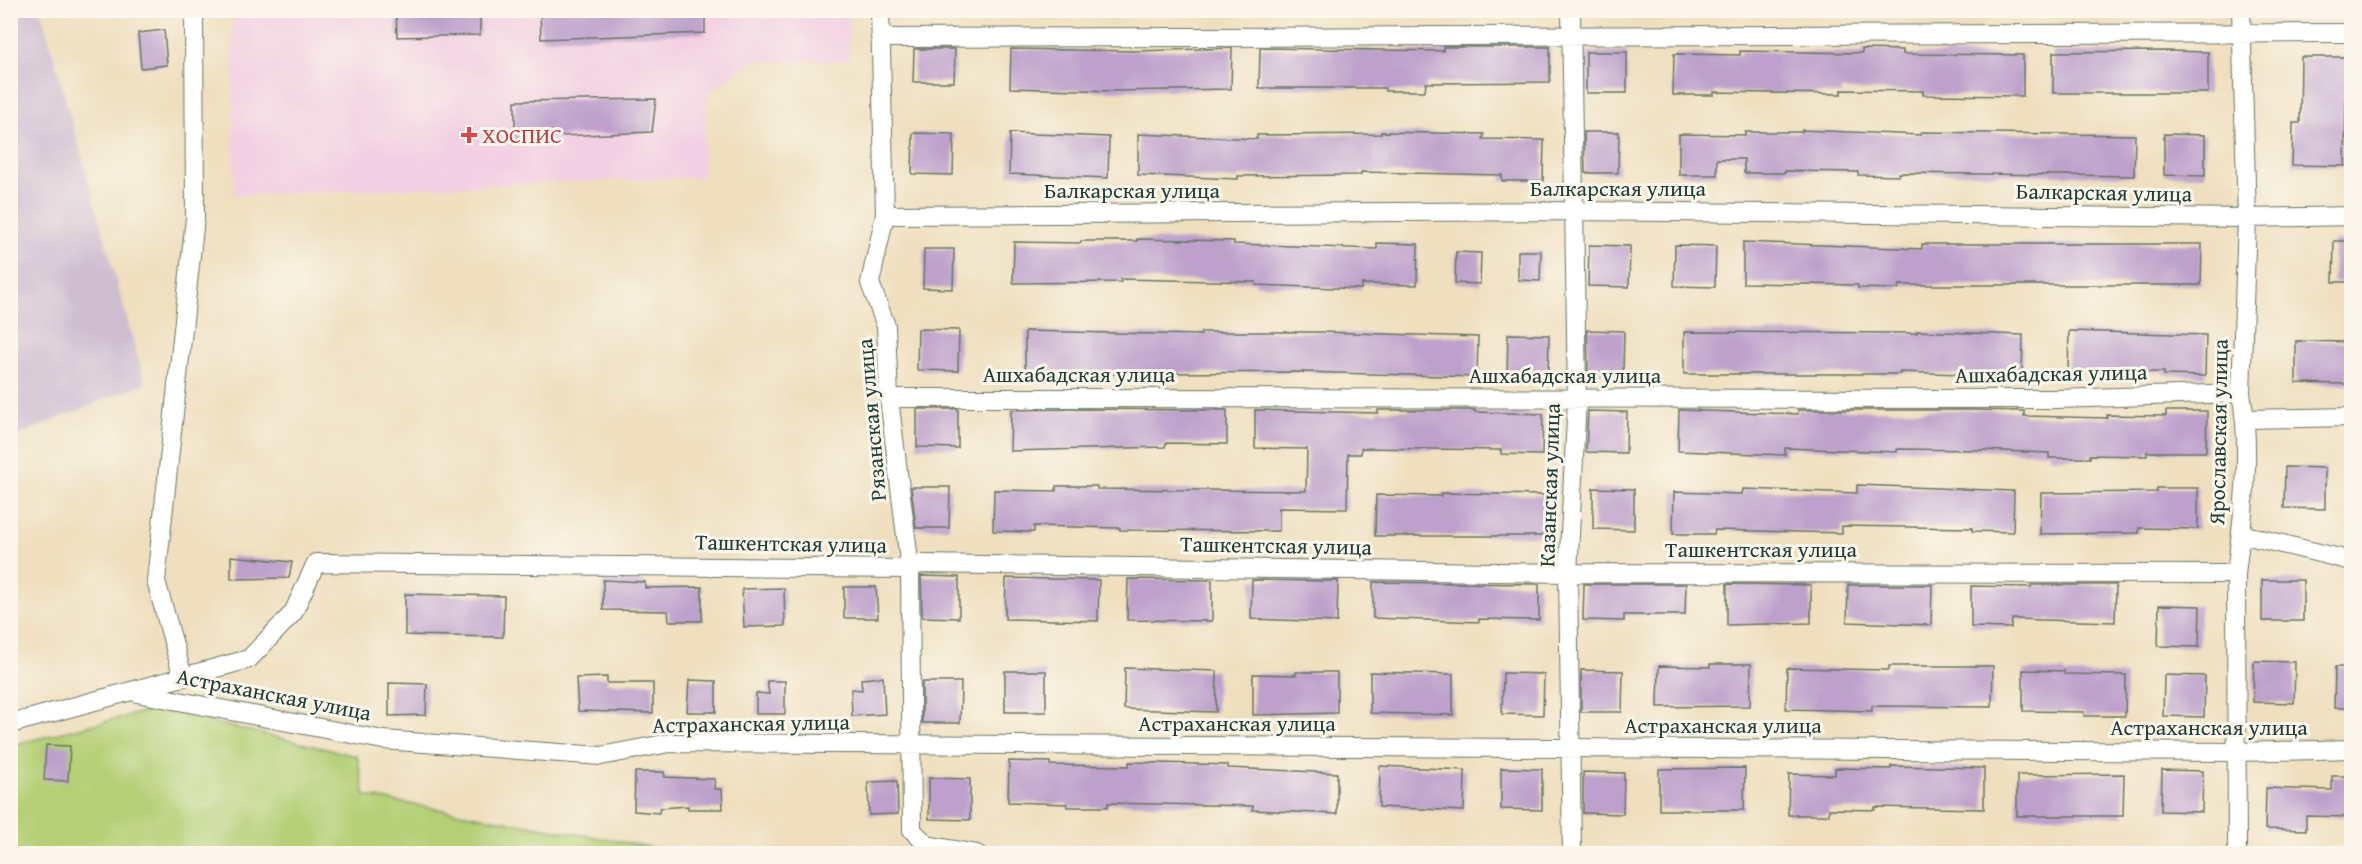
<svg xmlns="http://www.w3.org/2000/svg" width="2362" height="864" viewBox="0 0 2362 864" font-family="'Gentium Book Plus',serif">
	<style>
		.built { fill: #f2cfe2 }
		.industrial { fill: #cfbdd0 }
		.green { fill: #b4cf75; stroke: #6a8654; stroke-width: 1.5 }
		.building { fill: #bda0cb }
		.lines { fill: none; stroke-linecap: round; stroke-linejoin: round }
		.minor-casing { stroke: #687664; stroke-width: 20 }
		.minor { stroke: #fff; stroke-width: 18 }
		.health-dot { fill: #e0444e; stroke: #fbf7ec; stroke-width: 2 }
		.labels { text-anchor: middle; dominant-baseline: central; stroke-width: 6; stroke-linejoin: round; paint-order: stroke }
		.health-label { font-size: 22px; fill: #be3a42; stroke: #fbf7ec; text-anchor: start }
		.street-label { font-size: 22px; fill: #1f3d34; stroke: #fbf7ec }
	</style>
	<rect width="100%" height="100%" fill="#fbf7ec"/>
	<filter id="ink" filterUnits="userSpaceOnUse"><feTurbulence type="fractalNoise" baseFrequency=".0167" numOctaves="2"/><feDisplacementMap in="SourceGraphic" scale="12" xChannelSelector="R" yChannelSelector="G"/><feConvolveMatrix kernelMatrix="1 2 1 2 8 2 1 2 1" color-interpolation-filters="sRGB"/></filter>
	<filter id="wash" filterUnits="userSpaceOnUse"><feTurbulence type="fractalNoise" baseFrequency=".008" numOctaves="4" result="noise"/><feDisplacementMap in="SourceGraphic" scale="24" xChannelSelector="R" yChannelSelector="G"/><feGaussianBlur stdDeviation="1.35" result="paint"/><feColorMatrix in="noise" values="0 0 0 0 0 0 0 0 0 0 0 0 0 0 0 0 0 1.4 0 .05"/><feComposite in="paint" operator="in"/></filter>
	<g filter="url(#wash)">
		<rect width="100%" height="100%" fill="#efdfbe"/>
		<path class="built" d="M232,11H849V60L752,61L708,93L702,177L234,195Z"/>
		<path class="industrial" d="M11,10L41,11L145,383L11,438Z"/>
		<path class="green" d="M155,709L357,756L365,796L662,849L707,853L11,854V803L16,744Z"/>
		<g id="blocks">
			<path class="building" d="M396,10H480V35L397,37Z
				M540,10H705V33L541,39Z
				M164,30L167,65L141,68L138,33Z
				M1443,47H1550V82L1426,83L1425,91H1385V88H1259L1260,48L1443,51Z
				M1232,48L1231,89L1112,91L1010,88L1011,49L1137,51Z
				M914,49H955L954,82H913Z
				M1862,49L1903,50V54L2023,55V96L1923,95V91L1841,90V94L1714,92V95H1673L1674,54L1740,55V51L1862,53Z
				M2167,51L2208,52V93H2053V52Z
				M1586,52H1627V93H1586Z
				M2301,57H2352V99H2346L2345,166L2292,165L2293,123H2300Z
				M656,99L652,132L515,138V101Z
				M1802,130L1921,135V132L2135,135L2134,176L1899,173V176L1858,175V172L1785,171V173H1744V159H1717V175H1679V134L1745,135V132H1802Z
				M1381,132L1484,134L1483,139L1544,140L1543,181H1502V175L1361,172V175L1238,176V179L1138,175V134L1257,139V135L1381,134Z
				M1584,132H1619L1618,173H1585Z
				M913,133L954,134L953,175L912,174Z
				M1010,133L1109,137L1108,178L1009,174Z
				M2164,134L2205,135V176L2164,175Z
				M1137,239L1234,241V244L1377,249V243L1418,244L1417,285L1362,284L1361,289L1256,285V282L1121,279V282L1013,283L1014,242L1081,243V241H1137Z
				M2334,241H2352V282H2333Z
				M1743,242L1922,249V244H2202L2201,285H1899L1898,289L1858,288V285L1743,283Z
				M1589,245L1630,246L1629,287L1588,286Z
				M1675,245L1716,246L1715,287L1674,286Z
				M924,249H954L953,289L923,288Z
				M1518,251H1541L1540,281L1518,280Z
				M1456,252L1481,253L1480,284L1455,283Z
				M918,329L959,330L958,371L917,370Z
				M1587,330L1624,331L1623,372H1588Z
				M1025,331L1201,335V332H1322L1478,337L1477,377L1301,372L1174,373V375L1025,372Z
				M1917,331L2023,335L2022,376L1900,372V374H1684V332L1917,333Z
				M2069,331L2206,335L2205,376L2164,375V372H2068Z
				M1508,334L1549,335L1548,376L1507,375Z
				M2296,341L2349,342L2348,384L2296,383Z
				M917,409H958V448L917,447Z
				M1071,409L1227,410V444L1166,443L1165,447L1010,451L1011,410Z
				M1255,410L1378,413V410H1475V412L1543,414L1542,455L1501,454V450L1361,448V454H1348L1347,509L1279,508V531L1120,530V528L1034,526V532L993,531L994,490L1056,491V486H1097V489L1306,491L1307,449L1255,448Z
				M1679,410L1798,414V410H1972L2024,411V416L2107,418V415L2166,416V411H2207L2206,452H2147V456L2090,455V458H2049V453L1982,450L1897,449V452L1785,448V455L1678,451Z
				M1588,411L1627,412L1626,453L1586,452Z
				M2285,467L2325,468V509L2284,508Z
				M1857,485L2014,491L2013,532L1972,531V528L1842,526V533L1715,530L1714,534H1673L1674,492L1742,494L1743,489L1857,493Z
				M911,487H950L949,528H916Z
				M1593,488L1634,489V530L1593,529Z
				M2157,488H2198V529L2139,528V533L2040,534L2041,493L2157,492Z
				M1441,493L1544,495L1543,536H1375L1376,495L1441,496Z
				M231,556L292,562L289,578L231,579Z
				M921,576L959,577V618L922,617Z
				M1006,578L1099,580L1098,621L1005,619Z
				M1128,579L1212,580V621L1127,620Z
				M603,580L645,582V588L702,587V621H669L668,611L603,610Z
				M1252,580L1338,581L1337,622L1251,619Z
				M2262,580H2303V621H2262Z
				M1373,582L1539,584V620L1479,619V622L1373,618Z
				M1584,584H1686L1685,615H1624V621L1583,620Z
				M1727,584L1811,585V623L1727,625Z
				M1848,585H1932L1931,625L1847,622Z
				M2031,585H2116L2115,622L2012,619L2011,628L1971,627V586L2031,587Z
				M844,587H876L878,618H844Z
				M784,588L785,626L744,627L742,589Z
				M405,594L504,596L503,637L405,635Z
				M2159,605L2200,606L2199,647L2158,646Z
				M2254,661L2295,662L2294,703L2253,702Z
				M1710,664H1751L1750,706L1658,707L1659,666L1710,667Z
				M1889,666H1993L1992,707L1872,706V711L1786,709L1787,668L1889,670Z
				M2335,667H2352V708H2334Z
				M1125,668L1217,671L1216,712L1124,709Z
				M1581,670L1623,671L1622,712H1581Z
				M2023,670L2064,671V674L2126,675L2125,716H2084V712L2023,711Z
				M1005,671H1046V712H1005Z
				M1296,672H1337V713L1253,715V674L1296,675Z
				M1370,672L1453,674V715L1370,713Z
				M1503,673L1544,674L1543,715L1502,714Z
				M2164,675L2205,676L2204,717L2163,716Z
				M607,677V683H653V713L578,711L576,678Z
				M883,677L885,714L852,716L851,689L862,690L861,679Z
				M689,680L716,681V712H687Z
				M767,681H785V714H756V693L769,694Z
				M922,682H961L960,723H922Z
				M389,683L427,684L426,715L389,716Z
				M46,745L70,746L68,781L44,780Z
				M1009,761L1050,762V765L1129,766V762L1228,765V768L1337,773V814L1252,810L1253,806L1108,803V807H1067V804L1008,802Z
				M1380,766L1465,770L1464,811L1379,807Z
				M1891,766L1984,768V809L1875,807V810L1829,809V815H1788L1789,774L1835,775V768L1891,769Z
				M1501,768L1542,769V810L1501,809Z
				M1745,768L1744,810H1659V769Z
				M2162,770L2203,771L2202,812L2161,811Z
				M635,772H664L665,777L715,779L714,789H722L723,809H688V806L660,808L659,813L634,811Z
				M1583,772L1624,773L1623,814L1583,813Z
				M2124,774L2123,816H2017V775Z
				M2332,776H2352V817L2306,816V830L2265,829L2266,788L2332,790Z
				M929,778L970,779V820L929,819Z
				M897,781L898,814L869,815L868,782Z"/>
		</g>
	</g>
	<g filter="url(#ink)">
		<use href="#blocks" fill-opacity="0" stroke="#687664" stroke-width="1.5"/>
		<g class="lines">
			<defs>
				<path id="minor" d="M880,10L885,215L870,283L886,326L889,398L910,569L912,830L927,845L977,854
					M1571,10L1577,399L1568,573L1572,854
					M880,38L2352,33
					M885,215L1572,211L2247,218L2352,216
					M889,398L2057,399L2241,393
					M2246,419L2352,417
					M2241,534L2352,561
					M183,677L156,581L195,218L194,10
					M137,693L383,740L601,756L669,743L2236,752L2352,749
					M10,724L249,659L293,613L316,563L910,569L919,564L1568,573L2236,574
					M2237,854L2236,574C2243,518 2252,449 2241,393L2247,218L2241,10"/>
			</defs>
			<use href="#minor" class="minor-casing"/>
			<use href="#minor" class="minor"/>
		</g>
	</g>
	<path class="health-dot" d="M466 126h6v6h6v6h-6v6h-6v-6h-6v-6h6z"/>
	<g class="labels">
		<g class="health-label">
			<text x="482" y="135">ХОСПИС</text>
		</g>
		<g class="street-label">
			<text x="1618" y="188">Балкарская улица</text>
			<text x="1132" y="190">Балкарская улица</text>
			<text transform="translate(2104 192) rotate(1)">Балкарская улица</text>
			<text transform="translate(2051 373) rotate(-1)">Ашхабадская улица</text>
			<text x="1079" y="374">Ашхабадская улица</text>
			<text x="1565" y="375">Ашхабадская улица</text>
			<text transform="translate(871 420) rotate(-95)">Рязанская улица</text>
			<text transform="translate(2218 432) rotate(-89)">Ярославская улица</text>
			<text transform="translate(1549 485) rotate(-88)">Казанская улица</text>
			<text transform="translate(791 543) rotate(1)">Ташкентская улица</text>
			<text transform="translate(1276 545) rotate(1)">Ташкентская улица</text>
			<text x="1761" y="549">Ташкентская улица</text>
			<text transform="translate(274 694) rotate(11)">Астраханская улица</text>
			<text transform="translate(751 723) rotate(-1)">Астраханская улица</text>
			<text x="1237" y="723">Астраханская улица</text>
			<text x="1723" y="725">Астраханская улица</text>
			<text x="2209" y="727">Астраханская улица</text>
		</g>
	</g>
	<rect width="2362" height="864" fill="none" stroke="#fbf7ec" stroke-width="36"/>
</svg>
